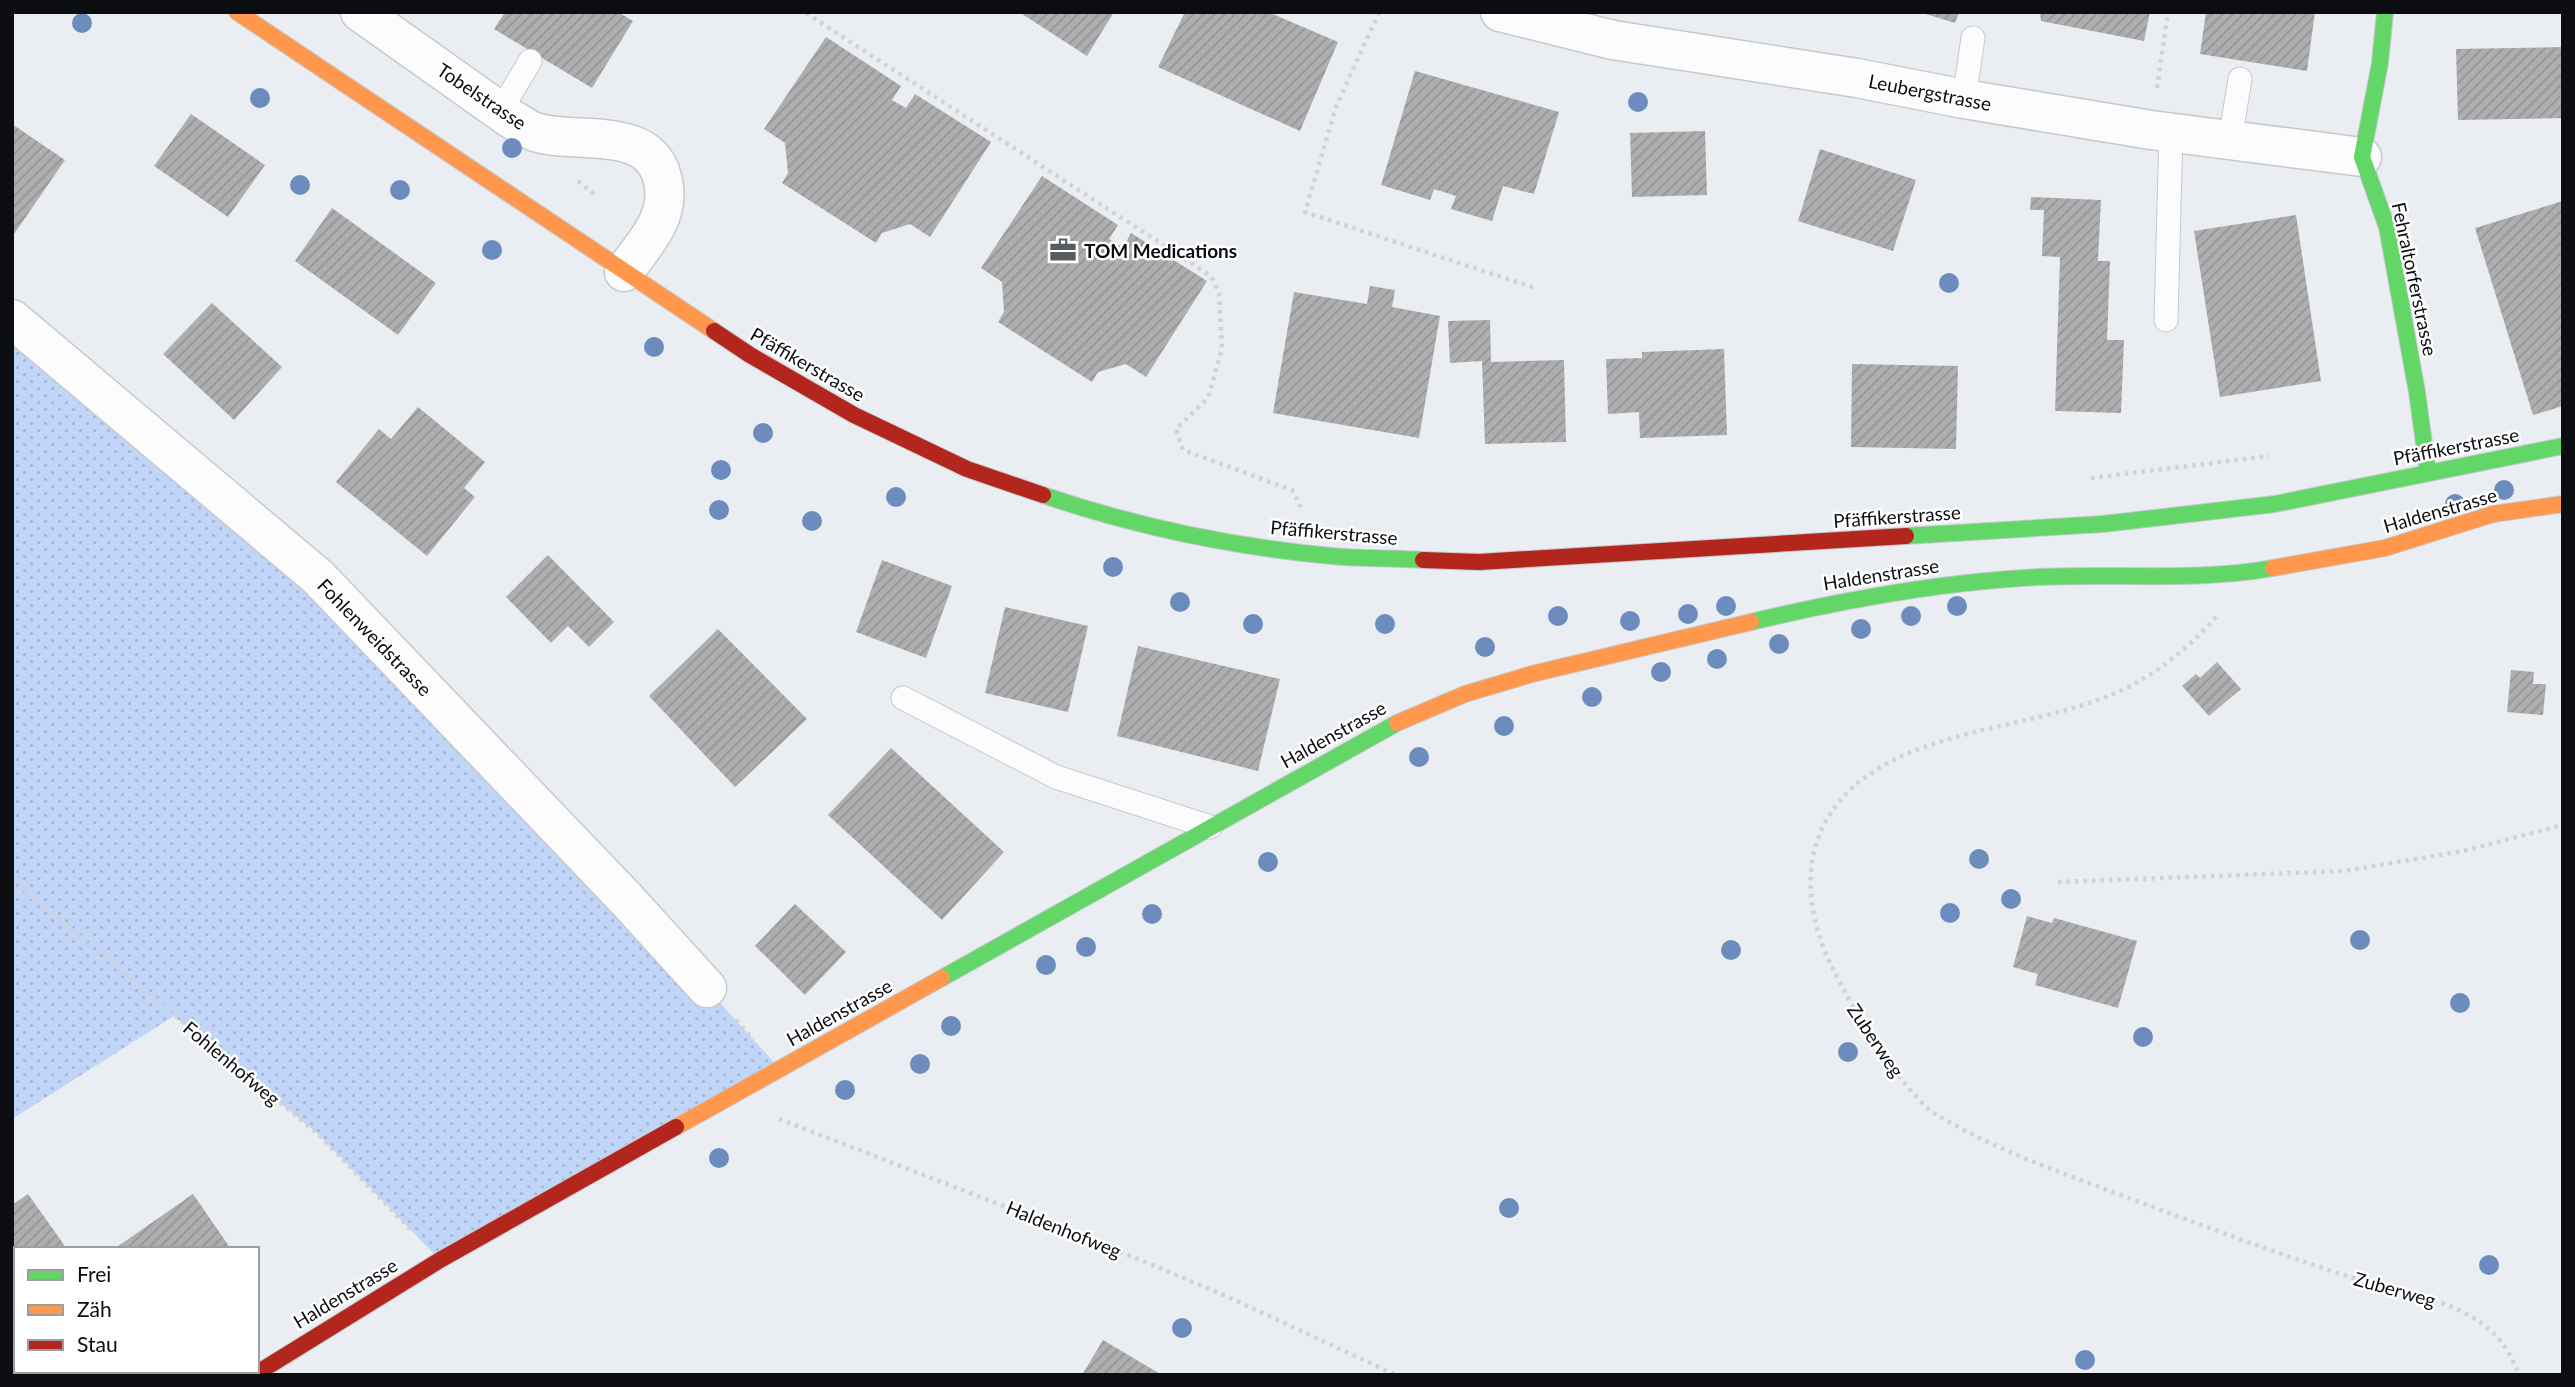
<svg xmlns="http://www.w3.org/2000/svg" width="2575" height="1387" viewBox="0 0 2575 1387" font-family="Lato,sans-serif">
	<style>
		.grass { fill: url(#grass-dots) }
		.building { fill: url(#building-hatch) }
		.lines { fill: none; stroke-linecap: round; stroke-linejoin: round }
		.lane-casing { stroke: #c6c9cd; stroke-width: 25 }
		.street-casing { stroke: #c6c9cd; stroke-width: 41 }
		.fast-casing { stroke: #c6c9cd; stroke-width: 18 }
		.slow-casing { stroke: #c6c9cd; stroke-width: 18 }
		.jam-casing { stroke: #c6c9cd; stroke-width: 18 }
		.path { stroke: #d0d2d3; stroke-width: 4.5; stroke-dasharray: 3.5 5; stroke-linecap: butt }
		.lane { stroke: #fcfcfd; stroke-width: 23 }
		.street { stroke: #fcfcfd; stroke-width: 38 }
		.fast { stroke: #63d668; stroke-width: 16 }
		.slow { stroke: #ff974d; stroke-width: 16 }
		.jam { stroke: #b3261e; stroke-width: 16 }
		.tree { fill: #6c8cbd }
		.labels { text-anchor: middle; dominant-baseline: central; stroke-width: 5; stroke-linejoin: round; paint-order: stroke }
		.street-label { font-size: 19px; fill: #0b0d10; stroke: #fff }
		.poi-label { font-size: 19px; font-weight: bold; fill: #0b0d10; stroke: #fff; text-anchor: start }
	</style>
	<defs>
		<pattern id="grass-dots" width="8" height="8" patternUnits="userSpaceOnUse" patternTransform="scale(1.75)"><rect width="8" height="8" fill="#c0d5f8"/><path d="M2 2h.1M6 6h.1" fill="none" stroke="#a4b6d4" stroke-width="1.8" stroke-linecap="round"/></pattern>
		<pattern id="building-hatch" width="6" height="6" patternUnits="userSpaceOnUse" patternTransform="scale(1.75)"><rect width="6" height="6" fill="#aeaeaf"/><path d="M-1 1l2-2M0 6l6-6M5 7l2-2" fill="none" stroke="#949496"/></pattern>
	</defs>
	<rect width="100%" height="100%" fill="#eaeef2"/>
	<path class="grass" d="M12,319L318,577L627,900L780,1069L440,1260L318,1134L174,1016L12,1119Z"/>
	<path class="building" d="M505,12H618L633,21L592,88L494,29Z
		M1019,12H1114L1087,56Z
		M1185,12H1268L1338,42L1300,131L1158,67Z
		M1919,12H1959L1955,23Z
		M2040,12H2150L2144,41L2041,21Z
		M2206,12H2315L2307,71L2200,54Z
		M826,37L901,86L892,100L906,108L915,94L991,142L930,237L910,224L882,233L876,243L782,183L788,173L785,143L764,129Z
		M2563,47V118L2458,120L2456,49Z
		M1415,71L1559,112L1534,194L1503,186L1492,221L1451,209L1456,196L1434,189L1430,200L1381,185Z
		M191,114L265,165L228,217L154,166Z
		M12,124L65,160L12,237Z
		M1705,131L1707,195L1632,197L1630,133Z
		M1820,149L1916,180L1893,251L1798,221Z
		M1042,176L1118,225L1109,239L1123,248L1131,233L1207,281L1146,377L1126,364L1098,372L1092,382L998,322L1004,312L1002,282L981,268Z
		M2031,197L2101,200L2098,261H2110L2107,340H2124L2121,413L2055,411L2060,257L2042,256L2044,210H2030Z
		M2563,201V406L2533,415L2475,228Z
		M332,208L436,283L398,335L295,261Z
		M2296,215L2321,381L2220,397L2194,231Z
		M1370,286L1395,290L1392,307L1440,316L1419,438L1273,413L1294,292L1367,304Z
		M212,303L282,367L234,420L163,354Z
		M1490,320L1491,362L1564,360L1566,442L1485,444L1482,361L1450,363L1448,321Z
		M1724,349L1727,435L1640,438L1639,412L1608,414L1606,359L1642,358V352Z
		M1852,364L1958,366L1956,449L1851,447Z
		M418,407L485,462L464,488L475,497L427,556L336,482L379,429L391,439Z
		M548,555L614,622L589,647L568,626L551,643L506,597Z
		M882,560L952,586L926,658L856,632Z
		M1005,607L1088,626L1068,712L985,693Z
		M718,629L807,719L735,787L649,696Z
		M1138,646L1280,679L1258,771L1117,736Z
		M2217,662L2241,689L2209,716L2182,686L2196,674L2200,678Z
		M2511,670L2534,672L2533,684H2546L2543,715L2507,712Z
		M891,748L1004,852L942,920L828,815Z
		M795,904L846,952L805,995L755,946Z
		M2027,916L2052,923L2054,918L2137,941L2118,1008L2035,985L2038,974L2013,967Z
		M28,1194L67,1249H16V1293L12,1296V1205Z
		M193,1194L231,1249H114Z
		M1103,1340L1162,1375H1082Z
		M43,1371H153L148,1375H46Z"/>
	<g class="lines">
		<defs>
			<path id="lane" d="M1964,99L1973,38
				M500,112L530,61
				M2230,140L2240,79
				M2166,320L2171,132
				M903,698L1056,777L1210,827"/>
			<path id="street" d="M360,12L511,119C519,123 527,129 535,132C574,145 648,124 662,177C673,215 646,242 624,272
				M1500,12L1613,40L1857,78L1964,99L2151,130L2362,157
				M12,319L318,577L627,900L707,988"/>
			<path id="fast" d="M2385,12L2380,63L2362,157L2387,227L2417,392L2428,473
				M1043,495C1137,527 1234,547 1332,556C1362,559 1393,558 1423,560
				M1906,536L2103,524L2275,504L2563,446
				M1751,622C1847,599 1941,582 2039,577C2117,573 2196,582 2273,568
				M942,978L1397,723"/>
			<path id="slow" d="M237,12L714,331
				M2273,568L2385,548L2493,514L2563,504
				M1397,723L1465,694L1532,674L1751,622
				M676,1127L942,978"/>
			<path id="jam" d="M714,331L750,355L854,415L967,469L1043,495
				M1423,560L1479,562L1906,536
				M254,1375L440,1260L676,1127"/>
		</defs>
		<use href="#lane" class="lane-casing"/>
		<use href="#street" class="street-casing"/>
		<use href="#fast" class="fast-casing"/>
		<use href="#slow" class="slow-casing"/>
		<use href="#jam" class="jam-casing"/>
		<path class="path" d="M1379,12L1336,107L1305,212L1538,289
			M806,13L1211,276L1219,293L1222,348L1208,398L1176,429L1183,450L1292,490L1301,507
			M2157,88L2168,12
			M578,181L596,196
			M2091,478L2269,456
			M2216,617C2188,649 2152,678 2113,694C2026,732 1889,728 1832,811C1799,860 1808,919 1833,969C1855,1013 1894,1079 1931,1111C1940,1118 1952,1123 1962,1129C2007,1153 2054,1170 2102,1188C2185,1219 2269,1251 2353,1278C2392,1290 2434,1295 2470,1316C2495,1330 2509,1348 2519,1375
			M12,880L318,1134L410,1229
			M2058,882L2344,871L2463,851L2563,825
			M736,1020L751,1037
			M779,1119L1107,1246L1226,1296L1396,1375"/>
		<use href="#lane" class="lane"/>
		<use href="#street" class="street"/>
		<use href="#fast" class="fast"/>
		<use href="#slow" class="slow"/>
		<use href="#jam" class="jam"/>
	</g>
	<g class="tree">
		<circle cx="82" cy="23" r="10"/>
		<circle cx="260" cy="98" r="10"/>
		<circle cx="1638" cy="102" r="10"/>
		<circle cx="512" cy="148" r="10"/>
		<circle cx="300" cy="185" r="10"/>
		<circle cx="400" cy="190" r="10"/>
		<circle cx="492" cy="250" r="10"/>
		<circle cx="1949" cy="283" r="10"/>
		<circle cx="654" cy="347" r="10"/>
		<circle cx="763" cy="433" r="10"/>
		<circle cx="721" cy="470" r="10"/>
		<circle cx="2504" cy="490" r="10"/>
		<circle cx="896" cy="497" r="10"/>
		<circle cx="2455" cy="504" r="10"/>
		<circle cx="719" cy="510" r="10"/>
		<circle cx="812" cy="521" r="10"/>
		<circle cx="1113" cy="567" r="10"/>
		<circle cx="1180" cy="602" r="10"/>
		<circle cx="1726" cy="606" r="10"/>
		<circle cx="1957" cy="606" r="10"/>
		<circle cx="1688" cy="614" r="10"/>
		<circle cx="1558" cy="616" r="10"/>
		<circle cx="1911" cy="616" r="10"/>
		<circle cx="1630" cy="621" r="10"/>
		<circle cx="1253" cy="624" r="10"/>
		<circle cx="1385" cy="624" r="10"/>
		<circle cx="1861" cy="629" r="10"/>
		<circle cx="1779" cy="644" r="10"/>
		<circle cx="1485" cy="647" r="10"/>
		<circle cx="1717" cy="659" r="10"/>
		<circle cx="1661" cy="672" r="10"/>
		<circle cx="1592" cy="697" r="10"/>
		<circle cx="1504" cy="726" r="10"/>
		<circle cx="1419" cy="757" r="10"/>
		<circle cx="1979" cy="859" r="10"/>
		<circle cx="1268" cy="862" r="10"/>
		<circle cx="2011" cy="899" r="10"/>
		<circle cx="1950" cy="913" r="10"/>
		<circle cx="1152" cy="914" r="10"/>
		<circle cx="2360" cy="940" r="10"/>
		<circle cx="1086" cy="947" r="10"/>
		<circle cx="1731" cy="950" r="10"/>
		<circle cx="1046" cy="965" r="10"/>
		<circle cx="2460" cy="1003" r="10"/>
		<circle cx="951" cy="1026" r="10"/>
		<circle cx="2143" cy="1037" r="10"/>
		<circle cx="1848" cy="1052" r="10"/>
		<circle cx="920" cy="1064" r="10"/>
		<circle cx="845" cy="1090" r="10"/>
		<circle cx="719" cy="1158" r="10"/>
		<circle cx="1509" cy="1208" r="10"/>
		<circle cx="2489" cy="1265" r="10"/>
		<circle cx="1182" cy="1328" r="10"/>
		<circle cx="2085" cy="1360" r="10"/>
	</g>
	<defs>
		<symbol id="office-bare" viewBox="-9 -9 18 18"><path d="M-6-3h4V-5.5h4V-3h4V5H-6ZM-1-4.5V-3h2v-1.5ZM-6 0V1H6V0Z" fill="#595c5f" stroke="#fff" stroke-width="2.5" paint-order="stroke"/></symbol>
	</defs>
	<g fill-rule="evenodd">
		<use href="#office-bare" x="1044" y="231" width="38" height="38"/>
	</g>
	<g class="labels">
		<g class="street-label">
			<text transform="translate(1930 92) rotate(11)">Leubergstrasse</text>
			<text transform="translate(482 96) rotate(34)">Tobelstrasse</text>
			<text transform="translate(2415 279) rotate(78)">Fehraltorferstrasse</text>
			<text transform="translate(808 364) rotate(30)">Pfäffikerstrasse</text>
			<text transform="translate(2456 446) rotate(-11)">Pfäffikerstrasse</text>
			<text transform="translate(2440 510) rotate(-16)">Haldenstrasse</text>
			<text transform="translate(1897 516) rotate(-4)">Pfäffikerstrasse</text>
			<text transform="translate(1334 532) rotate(5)">Pfäffikerstrasse</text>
			<text transform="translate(1881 574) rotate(-9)">Haldenstrasse</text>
			<text transform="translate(375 637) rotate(46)">Fohlenweidstrasse</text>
			<text transform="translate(1333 734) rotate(-29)">Haldenstrasse</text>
			<text transform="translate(839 1012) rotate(-29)">Haldenstrasse</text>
			<text transform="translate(1876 1040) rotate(56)">Zuberweg</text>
			<text transform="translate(232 1063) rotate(40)">Fohlenhofweg</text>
			<text transform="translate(1064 1229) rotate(22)">Haldenhofweg</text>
			<text transform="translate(2395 1289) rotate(16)">Zuberweg</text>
			<text transform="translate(345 1293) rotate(-31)">Haldenstrasse</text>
		</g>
		<g class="poi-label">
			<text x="1084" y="250">TOM Medications</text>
		</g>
	</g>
	<rect width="2575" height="1387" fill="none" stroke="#0b0d10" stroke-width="28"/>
	<rect x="14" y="1247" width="245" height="126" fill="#ffffff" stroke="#9d9e9f" stroke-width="2"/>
	<rect x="28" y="1270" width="35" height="10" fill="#63d668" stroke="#9d9e9f" stroke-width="2"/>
	<text x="77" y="1282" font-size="21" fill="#0b0d10">Frei</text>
	<rect x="28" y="1305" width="35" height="10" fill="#ff974d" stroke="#9d9e9f" stroke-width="2"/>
	<text x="77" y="1317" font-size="21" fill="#0b0d10">Zäh</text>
	<rect x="28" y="1340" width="35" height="10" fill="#b3261e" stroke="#9d9e9f" stroke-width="2"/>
	<text x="77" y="1352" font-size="21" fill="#0b0d10">Stau</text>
</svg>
